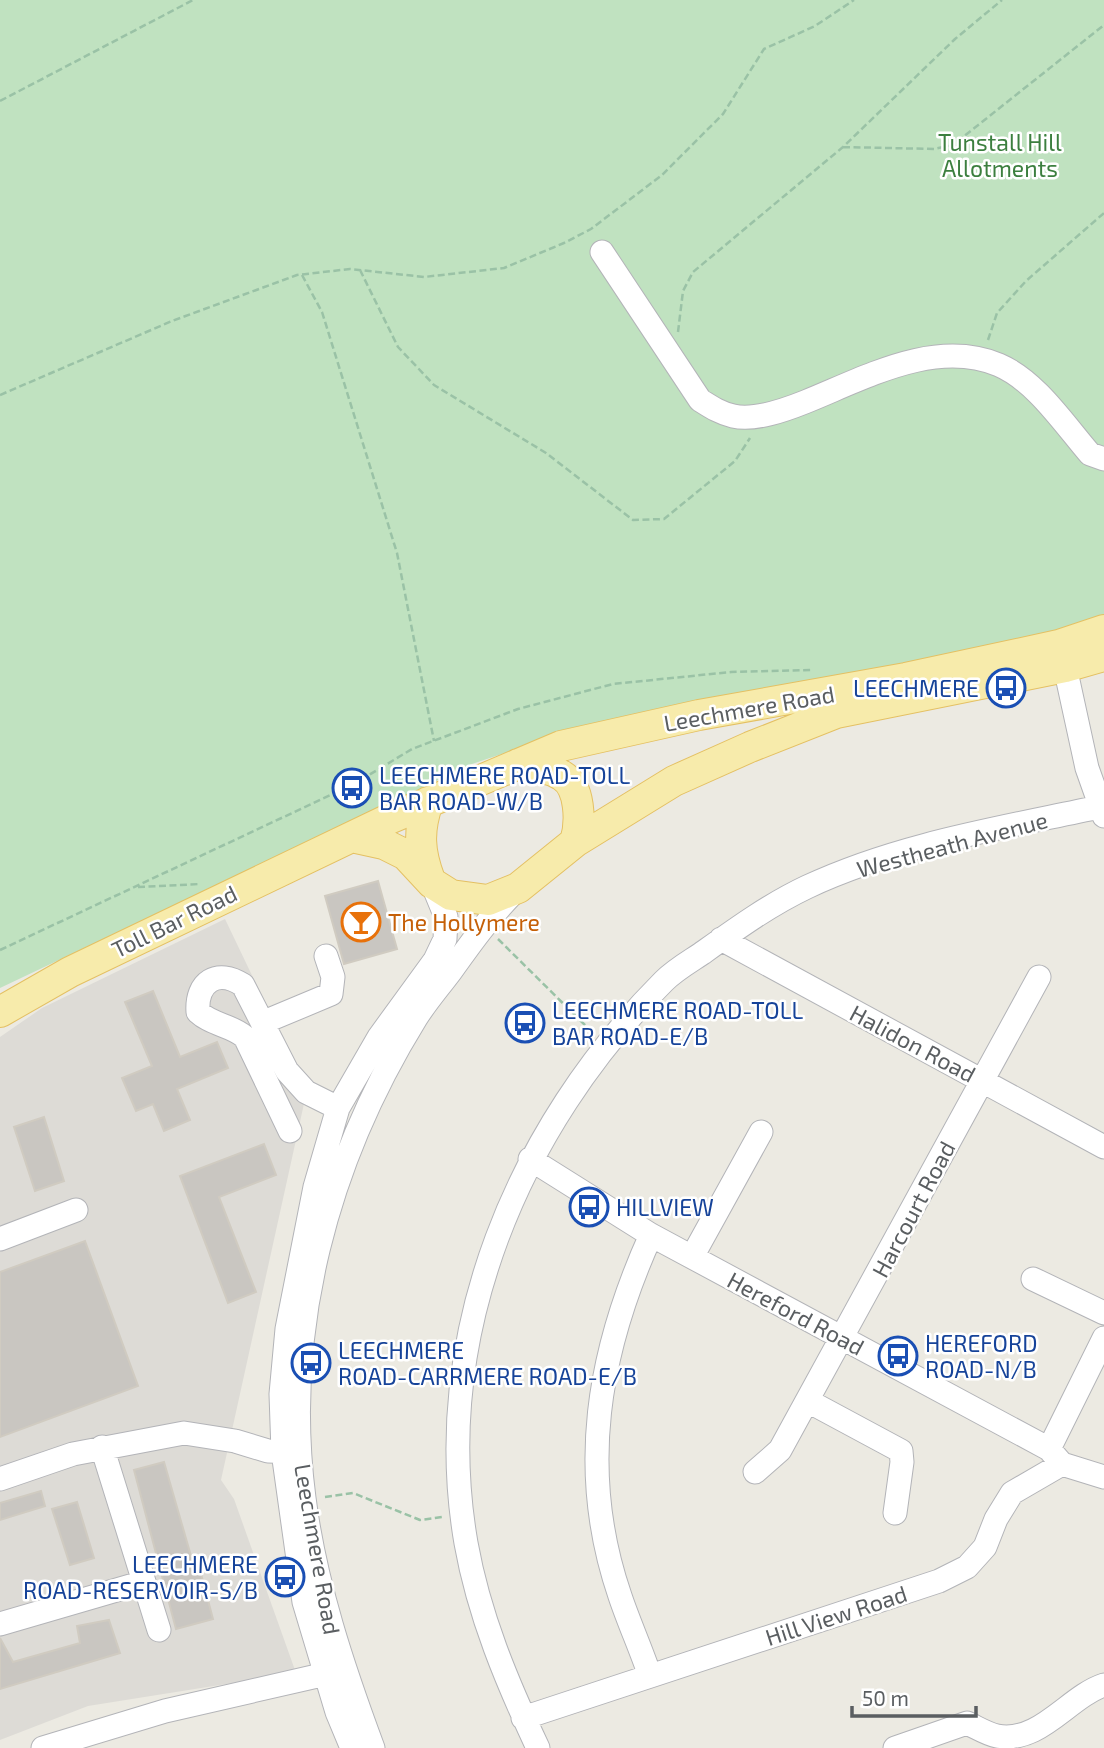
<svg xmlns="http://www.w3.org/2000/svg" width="1104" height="1748" viewBox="0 0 1104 1748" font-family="'Exo 2',sans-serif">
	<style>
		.industrial { fill: #dddbd6 }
		.green { fill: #c0e2c0 }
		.building { fill: #c9c6c1; stroke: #d0cbc1; stroke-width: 2 }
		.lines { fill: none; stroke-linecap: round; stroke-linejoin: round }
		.minor-casing { stroke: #b3b4b8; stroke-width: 25 }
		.major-casing { stroke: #e4c063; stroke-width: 32 }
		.path { stroke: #9ac2a6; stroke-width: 2.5; stroke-dasharray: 7 3.5; stroke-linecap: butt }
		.minor { stroke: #fff; stroke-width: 23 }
		.major { stroke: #f7ebab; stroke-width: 30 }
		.labels { text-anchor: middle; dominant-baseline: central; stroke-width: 5; stroke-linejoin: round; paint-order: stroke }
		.park-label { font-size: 23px; fill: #3c7f3f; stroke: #fff }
		.transit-label { font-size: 23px; fill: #164399; stroke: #fff; text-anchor: start }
		.street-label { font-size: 23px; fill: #5a5e61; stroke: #fff }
		.food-label { font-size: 23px; fill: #c56008; stroke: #fff; text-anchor: start }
	</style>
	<rect width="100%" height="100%" fill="#eceae2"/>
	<path class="industrial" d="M225,919L307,1090L221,1480L234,1499L296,1673L88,1706L0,1740V1037L42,1008Z"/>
	<path class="green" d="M0,0H1104V620L1066,634L561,734L472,764L0,988Z"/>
	<path class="building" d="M378,881L397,949L344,964L325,896Z
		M153,991L180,1057L217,1042L228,1068L177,1089L190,1120L164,1131L153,1104L136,1111L122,1078L152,1066L125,1002Z
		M44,1117L64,1181L35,1191L14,1127Z
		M264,1144L276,1175L219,1197L256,1292L228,1303L180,1176Z
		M85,1241L138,1386L0,1437V1272Z
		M164,1462L191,1556L196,1555L213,1619L176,1629L134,1470Z
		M41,1491L45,1506L0,1520V1503Z
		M77,1502L94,1558L70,1565L52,1509Z
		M109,1620L120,1653L0,1689V1638L13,1662L80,1643L77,1626Z"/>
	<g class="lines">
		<defs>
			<path id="minor" d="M602,252L700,400C711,407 720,413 733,416C755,421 785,410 805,402C865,378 935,338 999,365C1036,381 1064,424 1090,454L1104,459
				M1065,667L1087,768L1104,816
				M721,939L1104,1147
				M264,1022L331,994L333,977L326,956
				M290,1131L245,1037C231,1025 212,1025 198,1012C196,982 217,968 243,985L287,1071L306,1092L338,1108
				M530,1159L651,1235L1049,1449L1062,1464
				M0,1239L76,1210
				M692,1257L761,1132
				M1033,1279L1104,1313
				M808,1401L901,1451L902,1462L895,1513
				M102,1447L159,1630
				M1049,1449L1104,1338
				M755,1472L780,1450L1039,977
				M0,1479L73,1454L184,1433L235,1441L268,1451L297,1452
				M0,1624L144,1582
				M650,1676C641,1649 629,1623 620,1596C577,1471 598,1352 651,1235
				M523,1718L939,1581L967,1567L985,1547L996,1519L1012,1493L1062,1464L1104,1477
				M43,1748L165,1711L326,1674
				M352,1748L337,1712L304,1602L283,1452L281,1394L287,1329L315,1187L338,1108L379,1037L435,960L445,939L446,917L432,883
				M373,1748C343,1667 315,1584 304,1498C282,1329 327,1162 416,1018C426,1002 439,987 451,971C471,943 489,918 513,893
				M538,1748C507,1682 479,1616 466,1543C430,1335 518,1127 664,981C675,970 689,962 701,954C736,929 769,905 807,887C899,844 1001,828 1099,807
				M895,1748L967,1723C976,1727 987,1734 997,1736C1040,1744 1068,1697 1104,1685"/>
			<path id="major" d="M518,764C533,766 548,767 561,775C581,786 581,823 575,842
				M428,802C418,831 419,851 430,880
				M352,837L384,844L406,855L432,883L451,895L488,900L518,888L575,842L674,781L750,747L836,713L1065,667L1104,656
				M0,1012L70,972L389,819L561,746L699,715L906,678L1059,645L1104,630"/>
		</defs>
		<use href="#minor" class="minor-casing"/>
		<use href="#major" class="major-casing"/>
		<path class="path" d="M0,101L193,0
			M843,147L934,149L953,145L1104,25
			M360,270L398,347L434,385L546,453L633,520L664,519L735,461L750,438
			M302,275L322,312L397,553L434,741
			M678,332L683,291L693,272L843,147L955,39L1002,0
			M988,340L997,313L1026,281L1104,213
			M0,395L172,321L297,275L350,269L424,277L504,268L564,243L591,229L662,175L723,114L764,49L815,26L854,0
			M138,887L200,884
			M498,939L593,1033
			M0,950L354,784L412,749L518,709L613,684L731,672L811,670
			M325,1497L353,1493L420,1520L442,1517"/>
		<use href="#minor" class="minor"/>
		<use href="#major" class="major"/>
	</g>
	<defs>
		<symbol id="bus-ring" viewBox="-11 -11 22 22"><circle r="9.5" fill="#fff" stroke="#1a4fb4" stroke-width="1.5"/><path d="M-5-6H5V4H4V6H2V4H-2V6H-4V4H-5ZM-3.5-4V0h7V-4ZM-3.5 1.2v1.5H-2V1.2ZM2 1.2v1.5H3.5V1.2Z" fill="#1a4fb4"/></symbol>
		<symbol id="bar-ring" viewBox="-11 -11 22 22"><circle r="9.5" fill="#fff" stroke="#e8710a" stroke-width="1.5"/><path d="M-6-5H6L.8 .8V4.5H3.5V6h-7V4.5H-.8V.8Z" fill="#e8710a"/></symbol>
	</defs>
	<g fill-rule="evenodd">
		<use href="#bus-ring" x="984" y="666" width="44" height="44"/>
		<use href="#bus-ring" x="330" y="766" width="44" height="44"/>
		<use href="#bar-ring" x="339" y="900" width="44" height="44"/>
		<use href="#bus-ring" x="503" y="1001" width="44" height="44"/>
		<use href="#bus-ring" x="567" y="1185" width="44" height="44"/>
		<use href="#bus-ring" x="876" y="1334" width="44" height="44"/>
		<use href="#bus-ring" x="289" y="1341" width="44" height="44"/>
		<use href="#bus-ring" x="263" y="1555" width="44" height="44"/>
	</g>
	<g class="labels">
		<g class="park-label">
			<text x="1000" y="142">Tunstall Hill<tspan x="1000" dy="26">Allotments</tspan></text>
		</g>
		<g class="transit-label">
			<text x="979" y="688" text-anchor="end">LEECHMERE</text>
			<text x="379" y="775">LEECHMERE ROAD-TOLL<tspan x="379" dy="26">BAR ROAD-W/B</tspan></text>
			<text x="552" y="1010">LEECHMERE ROAD-TOLL<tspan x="552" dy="26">BAR ROAD-E/B</tspan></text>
			<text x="616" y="1207">HILLVIEW</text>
			<text x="925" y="1343">HEREFORD<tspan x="925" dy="26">ROAD-N/B</tspan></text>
			<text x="338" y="1350">LEECHMERE<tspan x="338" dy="26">ROAD-CARRMERE ROAD-E/B</tspan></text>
			<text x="258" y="1564" text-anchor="end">LEECHMERE<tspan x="258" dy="26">ROAD-RESERVOIR-S/B</tspan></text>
		</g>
		<g class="street-label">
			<text transform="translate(749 708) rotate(-10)">Leechmere Road</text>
			<text transform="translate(952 844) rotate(-15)">Westheath Avenue</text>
			<text transform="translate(174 921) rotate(-26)">Toll Bar Road</text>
			<text transform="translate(913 1043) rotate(28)">Halidon Road</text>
			<text transform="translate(913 1209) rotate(-62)">Harcourt Road</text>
			<text transform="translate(796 1313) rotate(28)">Hereford Road</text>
			<text transform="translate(318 1549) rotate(80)">Leechmere Road</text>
			<text transform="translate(836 1615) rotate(-18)">Hill View Road</text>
		</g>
		<g class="food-label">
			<text x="388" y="922">The Hollymere</text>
		</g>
	</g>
	<path d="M852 1706v10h124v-10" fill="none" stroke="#5a5e61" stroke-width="3.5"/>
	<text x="862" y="1706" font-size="21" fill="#5a5e61" stroke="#ffffff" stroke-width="5" paint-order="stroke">50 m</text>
</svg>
